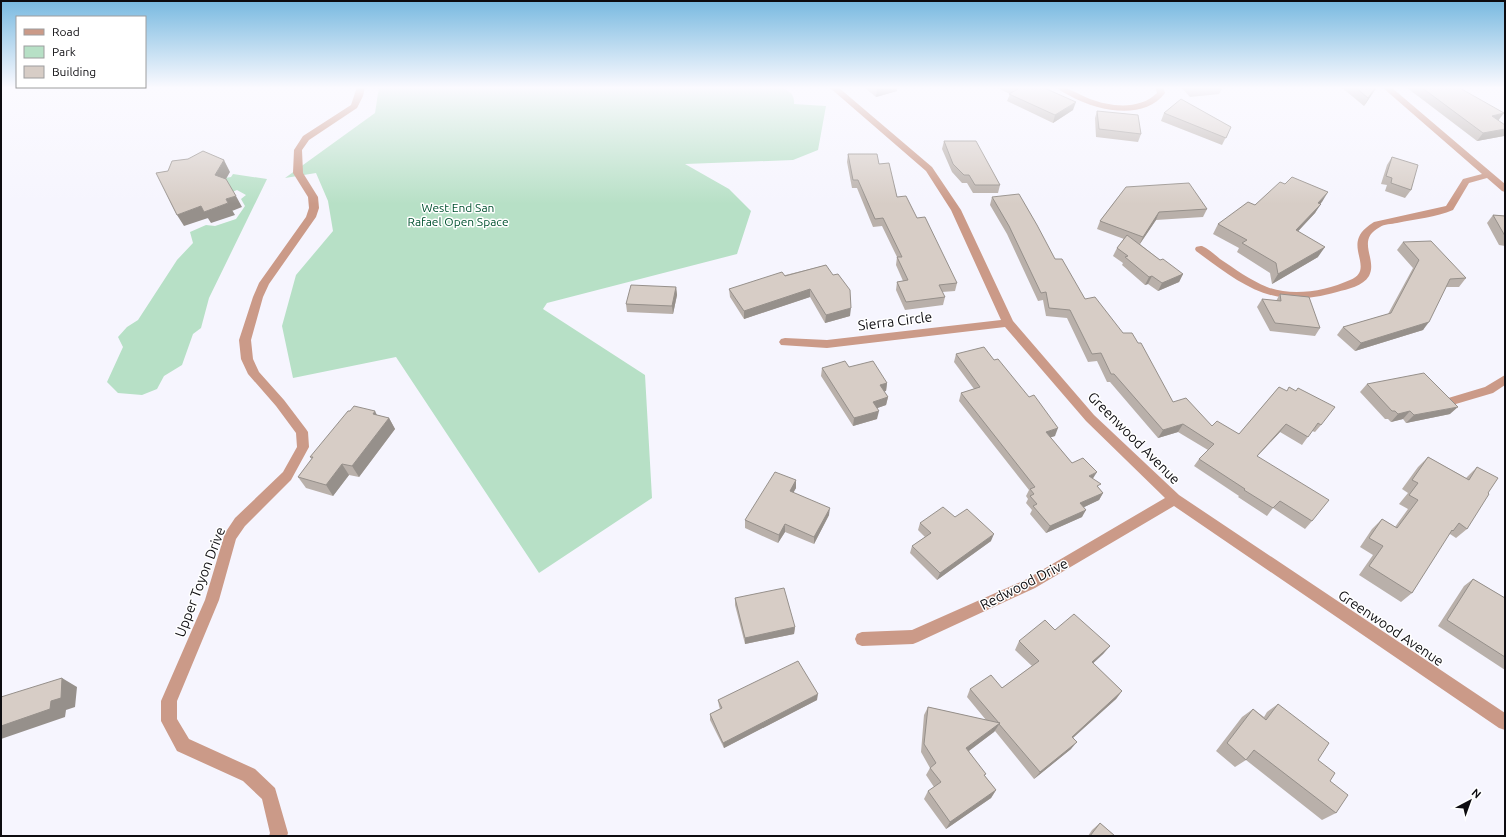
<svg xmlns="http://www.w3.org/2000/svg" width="1506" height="837" viewBox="0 0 1506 837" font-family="Ubuntu,sans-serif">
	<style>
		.green { fill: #b7e0c6 }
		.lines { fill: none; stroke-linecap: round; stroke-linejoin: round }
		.minor { fill: #cb9a88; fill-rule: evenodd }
		.wall { fill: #b9b0aa }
		.shaded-wall { fill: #96908b }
		.building { fill: #d7cdc6; stroke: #96908b }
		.labels { text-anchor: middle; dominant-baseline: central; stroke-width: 3; stroke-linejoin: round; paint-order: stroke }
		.far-park-label { font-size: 12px; fill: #00512f; stroke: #fff }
		.street-label { font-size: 14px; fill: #0d0c10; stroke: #fff }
	</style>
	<rect width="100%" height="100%" fill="#f6f5fe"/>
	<path class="green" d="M379,87H781C789,91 795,94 794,104L826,106L818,150L793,160L685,164L729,189L751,211L737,254L547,303L543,309L645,375L652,498L539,573L396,357L293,378L282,326L296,275L333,231L328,201L316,173L285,178L375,113Z
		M233,174L267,179L209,298L201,328L193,334L182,365L164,376L157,389L142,395L118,393L107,382L123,347L118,337L127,327L138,320L177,260L193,243L190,232L206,225L215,226L236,219L245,206L241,199L246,195L237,190L225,195V178L231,177Z"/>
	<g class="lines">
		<path class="minor" d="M357,87H365L363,96L357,108L309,140L302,150L303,173L318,197L319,208L316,217L269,284L263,297L251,340L253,359L259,372L284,400L306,429L308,432L309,447L291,480L245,526L236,539L219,600L177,701V719L189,739L255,769L275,788L288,833L287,836H269L270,833L262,799L243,781L177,751L161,721V701L205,600L225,533L235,518L283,472L297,447L296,433L276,406L248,374L241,359L239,340L253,297L259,283L306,217L309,208L308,197L293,173L294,150L303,136L351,105Z
			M829,87H838L932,167L961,210L1013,321L1094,415L1179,495L1505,713V730L1499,728L1174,506L1035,588L918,642L913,644L862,646L857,644L855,639L857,634L862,632L912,630L1025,580L1165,498L1086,421L1005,327L827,348L781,345L779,342L781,339L785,338L827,340L1001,320L951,210L926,171Z
			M1056,87C1070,87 1077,94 1090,99C1111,107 1140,110 1157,93L1155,87H1163L1165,93C1144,121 1099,111 1072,97C1067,94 1060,91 1056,87Z
			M1382,87H1391L1492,173L1505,184V192L1502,191L1487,178L1469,183L1453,210C1436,217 1416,219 1397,223C1392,224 1384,224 1380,227C1355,240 1378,259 1369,276C1363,286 1348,289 1337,292C1274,310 1246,288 1196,251L1195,249L1196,247C1199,246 1200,246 1202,246C1209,249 1215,255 1220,259C1235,269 1250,280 1267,287C1293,297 1325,291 1350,280C1372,271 1352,253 1359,237C1362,230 1368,226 1374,222L1446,206L1463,179L1482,174Z
			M1505,375V385L1493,393L1449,406L1445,405L1443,402L1445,399L1485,387Z"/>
	</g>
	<path class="wall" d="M864,87H897V91L876,97Z
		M996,87H1046L1044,88L1073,110L1053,123L1007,101L1010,94Z
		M1181,87H1223L1219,94L1190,97Z
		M1341,87H1377L1364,106Z
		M1406,87H1458L1498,121L1505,125V135L1504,136L1477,141Z
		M1097,111L1141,134L1138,142L1096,137L1095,118Z
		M1164,113L1231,127L1222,145L1161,121Z
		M944,141L1000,185L998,193H973L967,183H962L952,172L942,149Z
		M848,154L879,164L897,197L917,218L957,283L955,291L942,292L945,297L943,305L905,310L896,290L897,282L903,281L896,265L897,257L882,226L873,227L857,188H852L847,162Z
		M1392,157L1411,190L1405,198L1385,191L1387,185L1381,184L1387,165Z
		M1126,187L1207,209L1203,217L1156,220L1140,244L1160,260L1183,274L1179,282L1158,291L1148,284L1145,285L1122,265L1123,263L1113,256L1117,248L1124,239L1097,229L1100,221Z
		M992,197L1055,259L1085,299L1173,402L1212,426L1239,434L1279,387L1321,425L1315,432L1312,431L1302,445L1280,432L1257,456L1312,521L1305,529L1273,508L1267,516L1238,497L1239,496L1194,466L1199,459L1208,450L1178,432L1158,438L1110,382H1107L1097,361L1088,362L1067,318L1046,316L1043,300L1038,301L1007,234L990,205Z
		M1322,202L1320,203L1315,213L1298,231L1318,257L1272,284L1270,273L1237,252L1239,248L1213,234L1218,224L1255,205Z
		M1493,215L1505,216V246L1499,245L1487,223Z
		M1403,242L1466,278L1459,287H1446L1423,330L1355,351L1337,335L1343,327L1388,314L1413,268L1397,250Z
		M826,265L850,316L825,323L810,297L744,319L730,297L729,289Z
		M676,287L677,295L673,314L627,312L626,304Z
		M1280,294L1320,328L1315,336L1270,331L1257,307L1262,299L1276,301Z
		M956,354L1055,436L1050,437L1072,463L1093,479L1099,488L1103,493L1099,500L1084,507L1082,517L1046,533L1030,514L1032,510L1026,503L1028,499L1026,496L1029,490L959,401L961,393L974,389L954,362Z
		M849,367L887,383L886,391H884L888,397L886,405L877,408V419L853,426L821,376L822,368Z
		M1367,384L1450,414L1406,423L1403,419L1391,422L1388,419H1385L1360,392Z
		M377,415L389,418L395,429L359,477L349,475L333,496L306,488L298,477L312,459L310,457Z
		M1428,457L1466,478L1477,467L1488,493L1467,529L1456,538L1450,534L1448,535L1412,593L1401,602L1359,575L1373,555L1360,547L1372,529L1382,519L1395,527L1408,509L1399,504L1408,493L1402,489L1418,467Z
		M796,480V488L793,492L829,515L814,544L785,532L778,543L745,528V520Z
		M955,517L991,541L937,580L910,553L912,546L925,537L918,530L920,523Z
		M1473,579L1505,598V670L1438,626L1464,586Z
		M735,598L795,627L794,634L745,644L735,605Z
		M1055,630L1110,646L1103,654L1093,663L1122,691L1116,699L1073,738L1071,749L1034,779L995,731L969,751L985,776L996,790L991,798L946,829L924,799L928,791L934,787L926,775L930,768L921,752L924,715L928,707L986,720L967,697L970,689L1002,688L1032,666L1015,650L1019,641Z
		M718,700H817L724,748L710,720V714L720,709L719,706Z
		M1278,704L1318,760L1330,781L1336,813L1322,820L1246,760L1235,767L1216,751L1242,717L1253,709L1264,717L1267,712Z
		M1100,823L1115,836H1088L1092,830Z"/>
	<path class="shaded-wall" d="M885,87H897V91L876,97L877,89Z
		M1376,87H1377L1364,106L1368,98Z
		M1076,102L1073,110L1053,123L1055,115Z
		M1504,113L1498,121L1492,116Z
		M1505,129V135L1504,136L1477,141L1483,133Z
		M224,160L230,172L222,186L215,175Z
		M1328,192L1322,202L1312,212L1318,203Z
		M236,196L242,207L232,211L226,199Z
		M228,203L235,215L211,223L204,212Z
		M1321,204L1315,213L1290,240L1296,230Z
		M201,206L208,218L184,226L177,215Z
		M1159,212L1156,220L1139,245L1143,237Z
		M1325,247L1318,257L1272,284L1278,274Z
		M1183,274L1179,282L1158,291L1162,283Z
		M1152,276L1148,284L1145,285L1149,277Z
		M676,287L677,295L673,314L672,306Z
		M810,289V297L744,319V311Z
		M851,308L850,316L825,323L826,315Z
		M1429,322L1423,330L1355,351L1361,343Z
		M887,383L886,391L878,393L880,385Z
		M888,397L886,405L872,410L873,402Z
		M1458,407L1450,414L1406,423L1414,415Z
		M375,411L381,423L373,414Z
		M879,411L877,419L853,426L854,418Z
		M1410,411L1403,419L1391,422L1398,414Z
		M389,418L395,429L359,477L352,466Z
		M1183,424L1178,432L1158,438L1163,430Z
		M1286,424L1280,432L1251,463L1257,456Z
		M1058,428L1055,436L1043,440L1046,432Z
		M342,464L349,475L333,496L326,485Z
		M1097,472L1092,480L1089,476Z
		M796,480V488L790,499V491Z
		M1103,493L1099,500L1076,511L1080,503Z
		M830,508L829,515L814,544V537Z
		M1086,510L1082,517L1046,533L1050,526Z
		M785,524V532L778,543L779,535Z
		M994,534L991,541L937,580L940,573Z
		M795,627L794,634L745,644V638Z
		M1110,646L1103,654L1086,670L1092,662Z
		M62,678L77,687L75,707L66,710L65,717L1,739V726L51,701Z
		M1122,691L1116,699L1066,744L1072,737Z
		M818,694L817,700L724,748L723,743Z
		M1000,723L994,732L962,756L966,748Z
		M1077,742L1071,749L1034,779L1040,772Z
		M996,790L991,798L946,829L950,822Z"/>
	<path class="building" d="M874,87H885L877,89Z
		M1014,87H1042L1076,102L1055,115L1009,94L1018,89Z
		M1192,87H1219L1194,89Z
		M1355,87H1376L1368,98Z
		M1421,87H1458L1504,113L1492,116L1505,125V129L1483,133Z
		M1181,99L1231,127L1226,138L1164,113Z
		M1097,111L1138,115L1141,134L1099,129Z
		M944,141H976L1000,185H975L969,175H964L953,164Z
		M203,151L224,160L215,175L226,179L236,196L226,199L228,203L204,212L201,206L177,215L156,173L168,171L172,161L188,159Z
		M848,154H877L879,164L889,163L897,197L906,196L917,218L925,217L957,283L939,285L945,297L906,302L897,282L908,280L897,257H902L883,218L875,219L858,180H853Z
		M1392,157L1418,165L1411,190L1391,183L1392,178L1386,176Z
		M1292,177L1328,192L1318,203L1321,204L1296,230L1325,247L1278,274L1276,263L1242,243L1247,240L1218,224L1248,202L1255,205L1280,182L1285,184Z
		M1189,183L1207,209L1159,212L1143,237L1100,221L1126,187Z
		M1019,194L1037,225L1055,259H1062L1085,299L1095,297L1123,333H1132L1138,343H1141L1173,402L1186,398L1212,426L1217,421L1239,434L1279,387L1287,391L1289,387L1296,391L1298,388L1335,407L1321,425L1318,423L1308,437L1286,424L1257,456L1329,500L1312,521L1280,501L1273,508L1244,490L1245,489L1199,459L1214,444L1183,424L1163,430L1114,374H1111L1101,353L1092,354L1070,310L1049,308L1046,292L1041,293L1009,226L992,197Z
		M1493,215L1505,216V236Z
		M1127,235L1160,260L1163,259L1183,274L1162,283L1152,276L1149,277L1125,257L1128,256L1117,248Z
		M1431,241L1466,278L1450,279L1429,322L1361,343L1343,327L1391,313L1419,260L1403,242Z
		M826,265L833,275L838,274L850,290L851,308L826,315L810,289L744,311L729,289L782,272L785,276Z
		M631,285L676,287L672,306L626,304Z
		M1280,294L1309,297L1320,328L1275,323L1262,299L1281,301Z
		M984,347L994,360L998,359L1029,397L1034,395L1058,428L1046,432L1072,463L1083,458L1097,472L1089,476L1101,484L1097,486L1103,493L1080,503L1086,510L1050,526L1033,506L1037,504L1030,496L1034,494L1030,489L1035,487L961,393L980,387L956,354Z
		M845,361L849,367L873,361L887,383L880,385L888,397L873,402L879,411L854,418L822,368Z
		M1424,373L1458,407L1414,415L1410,411L1398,414L1395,411H1392L1367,384Z
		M354,406L375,411L373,414L389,418L352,466L342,464L326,485L298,477L313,457H310L348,411H350Z
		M1428,457L1469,480L1477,467L1498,478L1488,493L1489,494L1467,529L1459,523L1453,531L1452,530L1412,593L1369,566L1383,546L1369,538L1382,519L1397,528L1418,500L1409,495L1418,483L1412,480Z
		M775,472L796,480L790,491L830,508L814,537L785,524L779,535L745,520Z
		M943,507L955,517L967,509L994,534L940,573L912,546L931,533L920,523Z
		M1473,579L1505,598V657L1447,620Z
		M784,588L795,627L745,638L735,598Z
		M1074,614L1110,646L1092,662L1122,691L1072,737L1077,742L1040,772L999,724L1000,723H999L970,689L991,675L1002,688L1039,661L1019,641L1045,620L1055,630Z
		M798,661L818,694L723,743L710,714L722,708L718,700Z
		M62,678L61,698L51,701L50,709L1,726V697Z
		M1278,704L1329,743L1318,760L1335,773L1330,781L1348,795L1336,813L1254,750L1246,760L1227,743L1253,709L1266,720Z
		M928,707L1000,723L966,748L986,774L984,775L996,790L950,822L928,791L941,782L930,768L936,763L924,744Z
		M1100,823L1115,836H1090Z"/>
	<linearGradient id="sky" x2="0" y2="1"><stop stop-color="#78b9e0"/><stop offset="0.43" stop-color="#fbfaff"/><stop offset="1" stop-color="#fbfaff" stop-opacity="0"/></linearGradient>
	<rect width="1506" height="204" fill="url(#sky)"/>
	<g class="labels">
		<g class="far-park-label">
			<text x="458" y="207">West End San<tspan x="458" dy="14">Rafael Open Space</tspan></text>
		</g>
		<g class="street-label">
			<text transform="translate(895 321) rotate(-7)">Sierra Circle</text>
			<text transform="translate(1134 438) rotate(45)">Greenwood Avenue</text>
			<text transform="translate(200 582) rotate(-69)">Upper Toyon Drive</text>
			<text transform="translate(1024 584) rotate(-27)">Redwood Drive</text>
			<text transform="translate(1391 628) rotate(34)">Greenwood Avenue</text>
		</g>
	</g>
	<rect width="1506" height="837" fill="none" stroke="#0d0c10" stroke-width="4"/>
	<rect x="16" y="16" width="130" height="72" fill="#ffffff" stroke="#9e9e9f"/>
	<rect x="24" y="29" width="20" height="6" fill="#cb9a88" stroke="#9e9e9f"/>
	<text x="52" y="36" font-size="12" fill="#0d0c10">Road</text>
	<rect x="24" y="46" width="20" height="12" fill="#b7e0c6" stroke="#9e9e9f"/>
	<text x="52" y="56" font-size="12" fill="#0d0c10">Park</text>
	<rect x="24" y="66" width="20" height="12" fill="#d7cdc6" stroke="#9e9e9f"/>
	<text x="52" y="76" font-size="12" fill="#0d0c10">Building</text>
	<g transform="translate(1470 801) rotate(41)" stroke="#ffffff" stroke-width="3" paint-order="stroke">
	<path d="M0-3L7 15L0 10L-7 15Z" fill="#0d0c10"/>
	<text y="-6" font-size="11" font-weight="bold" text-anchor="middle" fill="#0d0c10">N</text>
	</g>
</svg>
